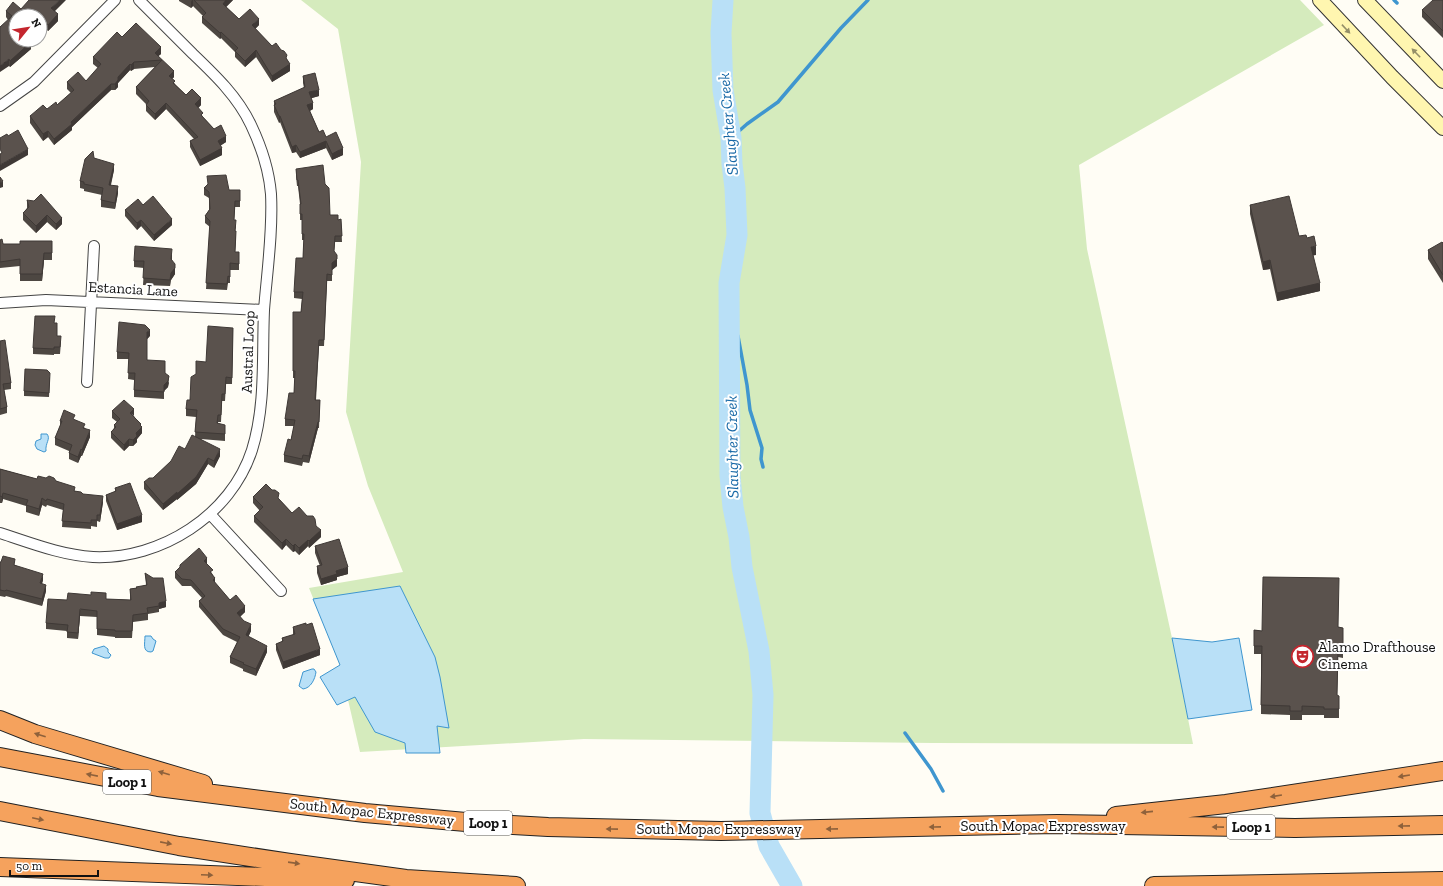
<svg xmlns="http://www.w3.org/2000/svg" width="1443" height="886" viewBox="0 0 1443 886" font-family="'Zilla Slab',serif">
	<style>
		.green { fill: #d5ebbd }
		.water { fill: #b9e0f7; stroke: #3f96cf }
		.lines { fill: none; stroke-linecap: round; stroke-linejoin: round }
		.stream { stroke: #3f96cf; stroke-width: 3.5 }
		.river { stroke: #b9e0f7; stroke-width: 21 }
		.street-casing { stroke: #444; stroke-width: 12 }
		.secondary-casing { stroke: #333; stroke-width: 16 }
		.highway-casing { stroke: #222; stroke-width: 20 }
		.street { stroke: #fff; stroke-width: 10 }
		.secondary { stroke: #fff6b0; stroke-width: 14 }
		.highway { stroke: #f5a25d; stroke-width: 18 }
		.wall { fill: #4d4742 }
		.shaded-wall { fill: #3f3936 }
		.building { fill: #5a524d; stroke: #3f3936 }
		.oneway { fill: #948f68 }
		.oneway2 { fill: #8e613b }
		.labels { text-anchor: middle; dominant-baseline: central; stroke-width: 4; stroke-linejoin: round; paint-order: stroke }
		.shield { fill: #fff; stroke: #585858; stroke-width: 1 }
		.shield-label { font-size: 14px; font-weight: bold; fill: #111 }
		.street-label { font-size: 15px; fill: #111; stroke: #fff }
		.poi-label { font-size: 15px; fill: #111; stroke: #fff; text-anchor: start }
		.water-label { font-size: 16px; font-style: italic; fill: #1768a6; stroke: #fff }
	</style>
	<rect width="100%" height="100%" fill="#fffdf5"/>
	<path class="green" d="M301,0H1300L1324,25L1079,165L1087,249L1172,638L1193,744L933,743L584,739L360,752L340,665L309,588L403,572L368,486L346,412L361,162L338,29Z"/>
	<path class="water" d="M41,434H47C51,439 45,443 46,451L44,452L37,449L35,445L36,441L41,439Z
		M400,586L435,657L440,677L449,728L437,726L440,753H406L405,743L375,732L355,697L337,705L320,677L340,665L313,599Z
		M145,636H151L153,639L156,641L153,651L151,652C142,652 145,643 145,636Z
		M1172,638L1212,642L1239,638L1252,710L1188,719Z
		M104,646L108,649V652L111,655L109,658H105L92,653L94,649Z
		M312,669H314L316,672C315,679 311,688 303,689L299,686L303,672Z"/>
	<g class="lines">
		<path class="stream" d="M1394,0L1397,3
			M731,138L747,124L778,102L841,28L868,0
			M729,332L734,333L738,336L747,385L750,410L762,448L761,459L763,467
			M905,733L931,769L943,791"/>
		<path class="river" d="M723,0L721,33L723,90L731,138L732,164L735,188L737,235L729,283L730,476L733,507L739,537L742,567L759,651L763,695L760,813L769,846L792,886"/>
		<defs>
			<path id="street" d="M0,106L34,82L115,0
				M0,303L46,300L264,310
				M87,382L94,246
				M210,514L281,591
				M0,533C31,543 61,555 93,557C161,560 231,515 252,450C266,405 262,357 264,310C267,272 273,232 271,194C269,170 261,146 251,125C238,97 215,75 193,54C175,36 157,18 139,0"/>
			<path id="secondary" d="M1320,0L1392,77L1443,128
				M1365,0L1443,81"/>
			<path id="highway" d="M0,720L35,734L203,784
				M0,757L158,787L365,813L477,823L548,827L721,831L1058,824L1295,828L1443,825
				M0,811L179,846L290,863L406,879L516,886
				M1116,816L1226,804L1443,771
				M0,867L345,880
				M1154,886L1443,881"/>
		</defs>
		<use href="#street" class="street-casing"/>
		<use href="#secondary" class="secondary-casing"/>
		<use href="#highway" class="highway-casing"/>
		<use href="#street" class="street"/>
		<use href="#secondary" class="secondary"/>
		<use href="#highway" class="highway"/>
	</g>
	<path class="wall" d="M179,0H233L226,7L239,19L259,25L255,29L272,46L287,59L290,71L272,82L256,57L245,67L235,57V52L221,38L220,39L202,23V17L203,16L193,6L191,8L179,1Z
		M1443,0V38L1422,17V10Z
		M21,9L55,12L58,21L48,31L45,28L16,40H33L31,43V49L10,67L9,66L8,20L6,17V11Z
		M122,37L161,54L158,56L174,77L172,79L175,84L186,95L201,105L198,108L203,117L226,142L220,146L222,155L200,166L190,147V141L194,139L166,109L155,120L146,111V104L136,94V87L155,67L134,69L131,71L130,70L118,83V87L115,90H111L72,127V130L54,145L48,137L43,141L30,123V116L57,105L71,93L67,89V82L86,81L98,68L93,64V57Z
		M303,76L319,96L311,98L313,109L310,111L319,132L326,137L343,155L332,160L326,148L300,158L296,152L292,153L280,122L279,123L274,112V101L304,88L303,83Z
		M94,158L114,170L111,185L118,193L115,209L101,207V200L102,195L84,191V189L80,188V181Z
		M296,169L325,184L330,215L338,220L341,219L342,242H335L334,251L337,266L332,270V281H327L324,346H319L316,400H320L319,428H318L309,463L303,462L302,466L284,462V455L291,440L294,426H285V419L294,393L295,378H293V312H301L302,299L294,298V292L303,258L304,240H302V220H300V204L298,186H297L296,176Z
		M204,188L229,190L240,201V207H235L234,220L236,227L235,231L236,238L235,252L239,259V270H230V283H228L227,290L206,289L210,227L205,223V216L209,210V198L204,195Z
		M27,200L62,224L56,230L47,222L36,233L23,220V213L27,208Z
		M143,205L172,225L154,241L141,226L137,230L125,216V210Z
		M1250,205L1299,236L1307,238L1316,255H1313L1320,291L1277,301L1270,269L1263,270L1250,214Z
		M0,240L3,244H20L52,241V260H44L42,281H20V266L0,268Z
		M1443,243V283L1428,259V250Z
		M172,255V260L175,270V274L171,280L170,286L143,285L144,268L134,267V261Z
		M55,323L57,336L61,342L60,354H54V355L33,354V348Z
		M233,328L232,384H226L225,401H222L221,422H218V423L225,431V441L201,439L220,456L214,468L208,464L196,484L177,500V499L163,510L144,489V482L153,478L185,449L195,437L196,417L186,416V409L190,400L196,374L206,362Z
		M150,336L147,339V360L165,373L169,383L168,387L164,391V399L134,397V380L128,379L129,359H117V352Z
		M0,341L11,383V389L4,390L7,407V413L0,415Z
		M50,377L49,397L24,396V391Z
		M112,411L134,416L141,426L142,433L137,439V442L133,446H129L124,451L111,438V432L114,428V425L117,422L112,418Z
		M75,420L85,428L90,437L82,456H81L78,463L69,459V451L55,445V438L60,426V421Z
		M0,469L37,479L56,481L75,491L103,502L100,522L97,521V527L91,526V529L62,527L63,510L47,505L46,507L42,505L39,516L26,512V506L3,499L2,503H0Z
		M115,488L142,522L117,530L106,501V495L115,492Z
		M253,497L279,499L292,513L316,526L321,537L309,548L308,546L299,555L295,551L293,552L286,545L282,550L254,522V516L260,511L253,503Z
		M315,546L348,574L337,577V580L321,585L317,573V566H320L315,553Z
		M0,562L15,565L43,580L42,584L46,591L42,606L6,596L5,597L0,596Z
		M180,565H207L213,575L215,583L230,600L245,612L240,617L251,631L248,637L267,652L256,676L243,671V669L230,663V657L237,642L223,635L199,607V601L202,598L191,586H182L175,578V572L180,567Z
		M145,573L166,607L159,609V612L148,614V620L133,622L132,638H115V637L97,635V617L80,616L78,639L67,638V631L46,629V623L106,599L130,600V589L136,588L146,585Z
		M293,627L320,655L283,669L276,650V644L282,642V638L293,635Z
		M1338,627L1343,628V658L1338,657L1337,696H1339V718H1324V715H1302V720H1290V715L1261,714V654H1254V630L1262,631Z"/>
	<path class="shaded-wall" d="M60,0H66L51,15V8Z
		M192,0H193V6L191,8V2Z
		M226,0H233L223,10V4Z
		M58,14V21L48,31V25Z
		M259,19V25L252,32V25Z
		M45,22V28L40,33V27Z
		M221,32V38L220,39V33Z
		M28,40H33L31,43V49L10,67V61Z
		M161,47V54L155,59V53Z
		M256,50V57L245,67V61Z
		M9,59V66L0,72V66Z
		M134,62V69L131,71V65Z
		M130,64V70L118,83V87L115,90V84L118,77Z
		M290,64V71L272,82V76Z
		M174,71V77L169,82V76Z
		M111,84V90L72,127V130L54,145V139Z
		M319,90V96L309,99V92Z
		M201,98V105L195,111V104Z
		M166,103V109L155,120V114Z
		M313,103V109L307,112V105Z
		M279,116H280V122L279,123Z
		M48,131V137L43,141V134Z
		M226,136V142L218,147V141Z
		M326,141V148L300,158V152Z
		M296,145V152L292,153V147Z
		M222,148V155L200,166V160Z
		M343,148V155L332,160V154Z
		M28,149V155L0,171V165Z
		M114,164V170L109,191V185Z
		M3,181V187L0,188V183Z
		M118,186V193L115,209V203Z
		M47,215V222L36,233V226Z
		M62,218V224L56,230V224Z
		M172,219V225L154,241V235Z
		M141,220V226L137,230V223Z
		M1316,246V255L1311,256V247Z
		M44,253V260L42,281V274Z
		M337,259V266L332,270V281V263Z
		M1270,260V269L1263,270V262Z
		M175,264V274L171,280L170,286L171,273Z
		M1320,283V291L1277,301V293Z
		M150,330V336L147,339V332Z
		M169,376L168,387L164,391V399V385Z
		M134,409V416L130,413Z
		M318,422V428L309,463V456Z
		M141,424V428L142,427V433L137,439V442L133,446V440Z
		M90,430V437L82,456V450Z
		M129,439V446L124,451V445Z
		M81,449V456L78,463V457Z
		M220,449V456L214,468V461Z
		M208,458V464L196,484L177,500V494Z
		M177,492V499L163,510V504Z
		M3,493V499L2,503V497Z
		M103,496V502L100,522V515Z
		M42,498V505L39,516V509Z
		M142,515V522L117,530V524Z
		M321,530V537L309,548V541Z
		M286,539V545L282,550V543Z
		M308,540V546L299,555V548Z
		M295,544V551L293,552V546Z
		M207,558V565L204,561Z
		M348,567V574L337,577V580L321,585V579L336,571Z
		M43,574V580L40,589V583Z
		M215,578V584L213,580Z
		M46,585V591L42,606V599Z
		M166,601V607L159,609V603Z
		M245,606V612L237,619V613Z
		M80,609V616L78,639V633Z
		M251,624V631L246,642V635Z
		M267,646V652L256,676V669Z
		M320,649V655L283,669V662Z"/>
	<path class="building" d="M29,0H60L51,8L58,14L48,25L45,22L40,27V16H16V40H29L31,42L10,61L9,59L0,66V27L12,16L6,11L13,2L21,9Z
		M194,0H226L223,4L239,19L250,9L259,19L252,25L272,46L276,43L281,50L284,51L287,55L286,58L290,64L272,76L256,50L245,61L235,51L238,48L221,32L220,33L202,17L206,13Z
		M1433,0H1443V31L1422,10Z
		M136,23L161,47L155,53L174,71L169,76L175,81L173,83L186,95L192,89L201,98L195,104L203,113L201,115L214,129L221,125L226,136L218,141L222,148L200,160L190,141L198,137L166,103L155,114L146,105L149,101L136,87L162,60L134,62L131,65L130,64L118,77V80L115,84H111L71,122L72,124L54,139L48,131L43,134L30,116L43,105L47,109L56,102L57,105L74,90L67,82L78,72L86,81L101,64L93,57L117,32L122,37Z
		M315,73L319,90L309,92L313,103L307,105L319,132L323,130L326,137L336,132L343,148L332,154L326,141L300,152L296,145L292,147L280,116H279L274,105L276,104L274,101L305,87L303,76Z
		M18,130L28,149L0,165V154L2,153L0,149V138L7,134L8,136Z
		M93,151L94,158L114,164L109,185L118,186L115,203L101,200L103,188L84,184V182L80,181L85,159Z
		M323,165L325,184L329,188L330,215H338V220L341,219L342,236H335L334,251L337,255V259L332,263V275L327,274L324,340H319L315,400H320L319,422H318L309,456L303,455L302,459L284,455L288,439L291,440L295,420L285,419L289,393H294L295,371H293V312H301L303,292H294L296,258H303L304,234H302V214H300V204H301L298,180H297L296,169Z
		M226,175L229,190H240V201H235L234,220H236L235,231H236L235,252H239V264L230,263V277L228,276L227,284L206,283L210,221L205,216L210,209L209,192L204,188L208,184L207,176Z
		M0,177L3,181L0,183Z
		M41,194L62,218L56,224L47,215L36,226L23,213L29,207L27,200L34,201Z
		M153,196L172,219L154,235L141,220L137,223L125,210L138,199L143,205Z
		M1289,196L1299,236L1306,235L1307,238L1314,236L1316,246L1311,247L1320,283L1277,293L1270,260L1263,262L1250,205Z
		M2,239L3,244H20V241H52V253H44L42,274H20V259L0,262V240Z
		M1442,242L1443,243V275L1428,250Z
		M135,246L172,249L171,259L175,264V268L171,273L170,280L143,278L144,261H134Z
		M35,316H55L54,323H57V336H61L60,347H54V349L33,348Z
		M119,322L145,325L150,330L147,332V360L165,361V373L169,376L168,381L164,385V392L134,390L135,373H128L129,353L117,352Z
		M208,326L233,328L232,378L226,377L225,394H222L221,415H218L217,423L225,425V434L195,432L197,410L186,409L187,400H190L191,377L196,374V361L206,362Z
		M5,340L11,383L3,384L7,407L0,409V341Z
		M25,369L47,370L50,373L49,393L24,391Z
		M124,400L134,409L130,413L141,424L140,425L142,427L136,433L137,436L133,440L129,439L124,445L111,432L116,427L114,425L120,419L112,411Z
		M64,410L75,415L73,419L85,424L83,428L90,430L82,450L81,449L78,457L69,453L72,445L55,438L62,421H60Z
		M192,435L220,449L214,461L208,458L196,477L177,494V492L163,504L144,482L149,478H153L171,461L179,446L185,449Z
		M0,469L37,479L38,476L46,478L49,476L54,478L56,481L75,487L74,491L81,492L83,494L103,496L100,515H97V520H91V523L62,521L64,504L47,499L46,501L42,498L39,509L26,505L28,500L3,493L2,497L0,496Z
		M130,483L142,515L117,524L106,495L116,491L115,488Z
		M266,484L272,490H275L279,493L278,498L292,513L299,507L307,516H313L315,519L316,526L321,530L309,541L308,540L299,548L295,544L293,546L286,539L282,543L254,516L263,507L253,497Z
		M339,539L348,567L336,571L337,574L321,579L317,566L322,565L315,546Z
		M199,548L207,558L204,561L213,570L210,572L215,578L213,580L230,600L236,595L245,606L237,613L244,621L251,624L246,635L267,646L256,669L243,664L244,663L230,657L240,637L223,629L199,601L205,596L191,580L182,579L175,572L180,567V565Z
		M3,556L15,559L14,565L43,574L40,583L46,585L42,599L6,590L5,591L0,590V562H1Z
		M145,573L153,578H163L166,601L159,603V606L147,608L148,613L133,615L132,631H115V630L97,629V611L80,609L78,633L67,632L68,625L46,623L48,599L67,600L68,593L91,595V592L106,593V599L131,600L130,589L137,588L136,587L147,585Z
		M1263,577L1339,578L1338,627L1343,628V649H1338L1337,695L1339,696V709H1324V707L1302,706V711H1290V706L1261,705L1262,646H1254V630L1262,631Z
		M306,623V625L312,623L320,649L283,662L276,644L283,641L282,638L295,634L293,627Z"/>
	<defs><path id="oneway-solid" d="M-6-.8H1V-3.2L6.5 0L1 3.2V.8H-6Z"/></defs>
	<g class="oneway">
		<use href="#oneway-solid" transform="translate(1346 29) rotate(47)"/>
		<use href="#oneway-solid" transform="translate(1416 53) rotate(-134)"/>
	</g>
	<g class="oneway2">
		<use href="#oneway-solid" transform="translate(40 735) rotate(-162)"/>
		<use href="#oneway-solid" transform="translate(164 773) rotate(-164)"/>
		<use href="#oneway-solid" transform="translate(92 775) rotate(-169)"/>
		<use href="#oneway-solid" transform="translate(1404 776) rotate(171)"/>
		<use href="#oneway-solid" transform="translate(1276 796) rotate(171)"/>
		<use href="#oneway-solid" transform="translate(1147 812) rotate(174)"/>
		<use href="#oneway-solid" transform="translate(38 819) rotate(12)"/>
		<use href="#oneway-solid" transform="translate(1404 826) rotate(179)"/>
		<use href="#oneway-solid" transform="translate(935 827) rotate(179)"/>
		<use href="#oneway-solid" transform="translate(1218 827) rotate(-179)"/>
		<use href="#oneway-solid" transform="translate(612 829) rotate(-179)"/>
		<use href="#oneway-solid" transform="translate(832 829) rotate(179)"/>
		<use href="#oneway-solid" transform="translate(166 843) rotate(11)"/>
		<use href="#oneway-solid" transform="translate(294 863) rotate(8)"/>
		<use href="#oneway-solid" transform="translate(207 875) rotate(3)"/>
	</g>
	<defs>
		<symbol id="theatre-ring" viewBox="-11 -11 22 22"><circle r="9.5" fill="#fff" stroke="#c4262e" stroke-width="1.5"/><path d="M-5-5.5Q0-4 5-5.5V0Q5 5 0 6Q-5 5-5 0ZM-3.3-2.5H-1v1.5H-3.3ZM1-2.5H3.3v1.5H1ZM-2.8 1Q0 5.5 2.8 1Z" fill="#c4262e"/></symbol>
	</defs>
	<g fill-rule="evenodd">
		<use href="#theatre-ring" x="1290" y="644" width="25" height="25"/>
	</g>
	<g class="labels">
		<g class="shield">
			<rect x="103" y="770" width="48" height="24" rx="3"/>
			<rect x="464" y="811" width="48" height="24" rx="3"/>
			<rect x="1227" y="815" width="48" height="24" rx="3"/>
		</g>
		<g class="shield-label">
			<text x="127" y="782">Loop 1</text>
			<text x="488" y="823">Loop 1</text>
			<text x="1251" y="827">Loop 1</text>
		</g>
		<g class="street-label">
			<text transform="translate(133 289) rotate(3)">Estancia Lane</text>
			<text transform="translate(248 352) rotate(-88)">Austral Loop</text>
			<text transform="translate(372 812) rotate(6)">South Mopac Expressway</text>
			<text x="1043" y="826">South Mopac Expressway</text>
			<text x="719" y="829">South Mopac Expressway</text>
		</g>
		<g class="poi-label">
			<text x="1318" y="647">Alamo Drafthouse<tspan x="1318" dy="17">Cinema</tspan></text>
		</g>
		<g class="water-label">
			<text transform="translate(728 124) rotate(-95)">Slaughter Creek</text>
			<text transform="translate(732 447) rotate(-91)">Slaughter Creek</text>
		</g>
	</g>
	<g transform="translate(28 28) rotate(60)"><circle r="19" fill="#ffffff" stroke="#a0a0a0"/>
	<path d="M0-3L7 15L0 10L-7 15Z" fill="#c4262e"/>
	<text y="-6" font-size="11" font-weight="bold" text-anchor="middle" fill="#111111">N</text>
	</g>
	<path d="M10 870v6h88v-6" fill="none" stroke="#111111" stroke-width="2"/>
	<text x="16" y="870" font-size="12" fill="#111111" stroke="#ffffff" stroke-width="3" paint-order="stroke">50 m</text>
</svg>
